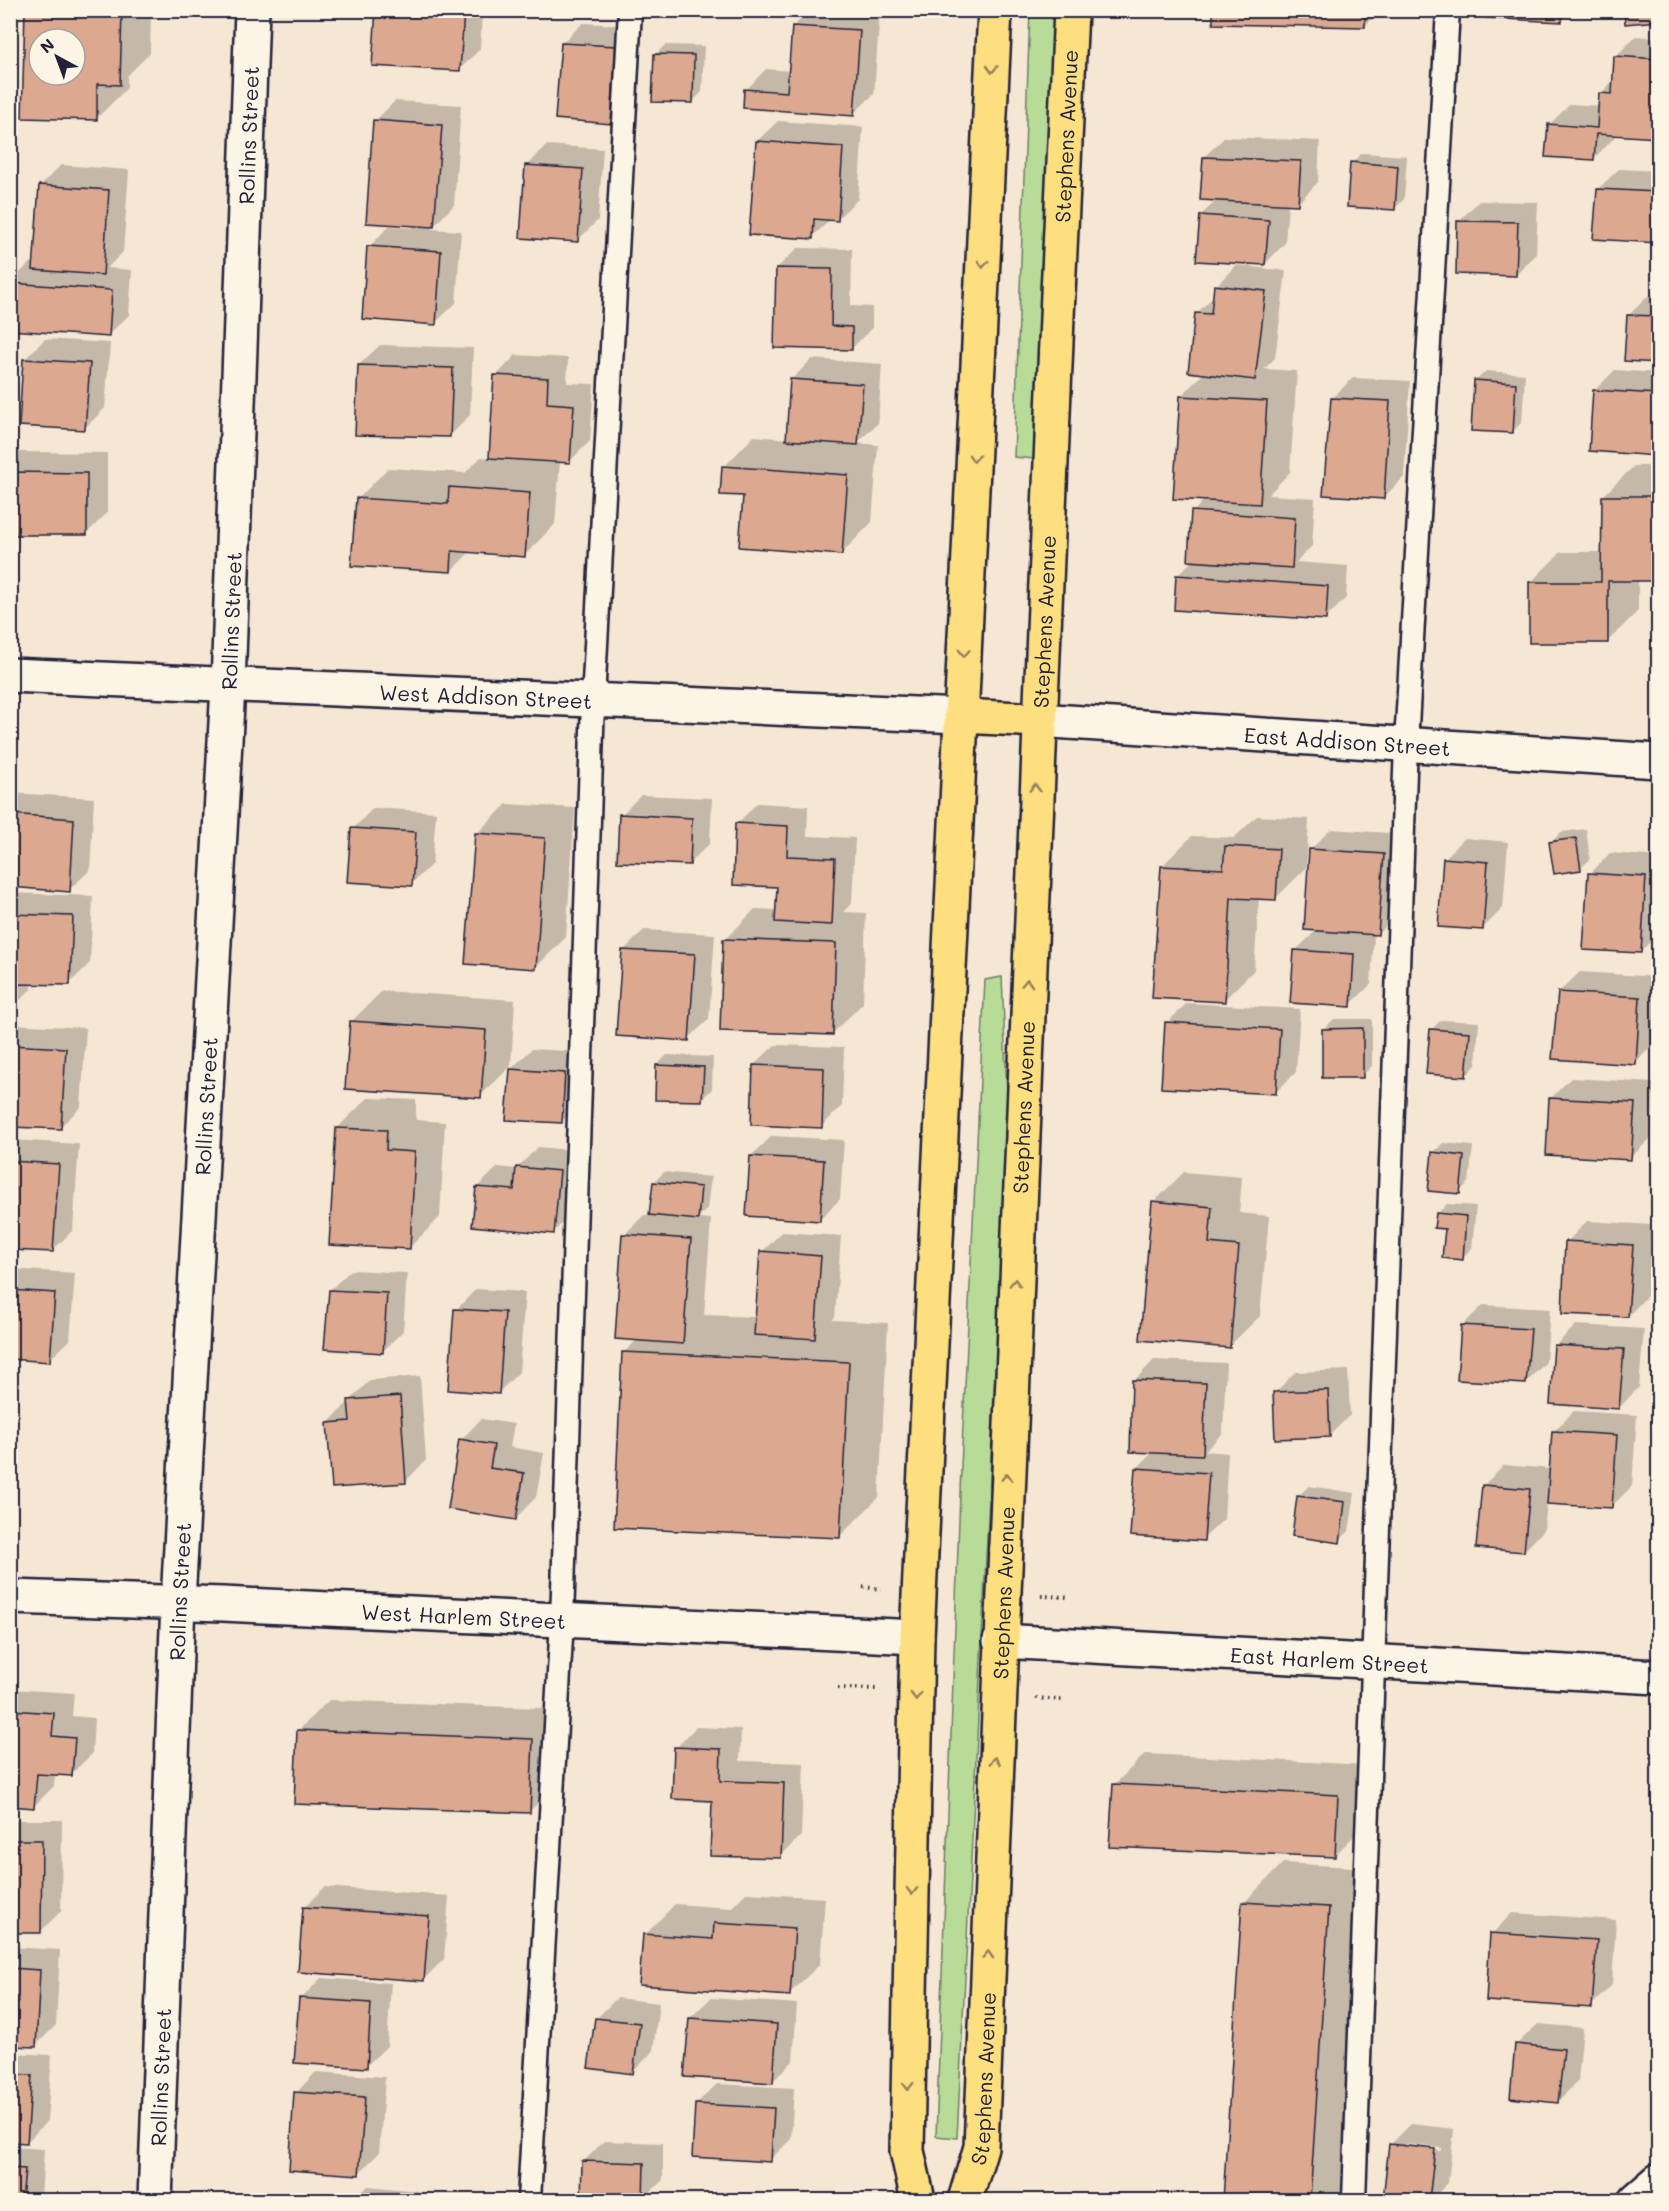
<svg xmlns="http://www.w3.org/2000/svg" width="1669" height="2211" viewBox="0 0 1669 2211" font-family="Mali,sans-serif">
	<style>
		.green { fill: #b8dc97; stroke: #6d7f69; stroke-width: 1.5 }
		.shadow { fill: #0003; fill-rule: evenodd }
		.building { fill: #dca990; stroke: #22223b; stroke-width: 1.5; fill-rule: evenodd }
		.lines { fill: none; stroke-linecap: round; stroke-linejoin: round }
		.service-casing { stroke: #22223b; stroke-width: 27 }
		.minor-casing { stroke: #22223b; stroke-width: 38 }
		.secondary-casing { stroke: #22223b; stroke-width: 38 }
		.primary-casing { stroke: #22223b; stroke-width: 38 }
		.path { stroke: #22223b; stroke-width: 4; stroke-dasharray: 1.5 4.5; stroke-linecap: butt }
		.service { stroke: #fcf5e5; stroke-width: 22 }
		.minor { stroke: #fcf5e5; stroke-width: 33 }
		.secondary { stroke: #fcf5e5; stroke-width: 33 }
		.primary { stroke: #fedf80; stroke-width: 33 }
		.oneway { stroke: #90805e }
		.labels { text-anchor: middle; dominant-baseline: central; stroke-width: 5; stroke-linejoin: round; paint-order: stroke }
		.street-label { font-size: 21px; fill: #22223b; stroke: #fcf5e5 }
	</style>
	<rect width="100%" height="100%" fill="#f6e6d4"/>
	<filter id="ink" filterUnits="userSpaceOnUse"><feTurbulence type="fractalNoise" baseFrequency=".0167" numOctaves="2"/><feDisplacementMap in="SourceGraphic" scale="12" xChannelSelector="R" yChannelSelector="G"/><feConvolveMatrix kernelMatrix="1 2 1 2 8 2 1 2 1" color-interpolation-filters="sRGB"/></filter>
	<g filter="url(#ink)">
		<path class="green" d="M1030,11H1060L1044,460L1014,457Z
			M1002,977L1008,1117L957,2138L936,2136L961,1467L985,980Z"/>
		<path class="shadow" d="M26,10H151L150,53L127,76V88L96,119L24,117ZM39,39H75V75H39Z
			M377,10H482L480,49L459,70Z
			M810,10H880L874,94L853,114L746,90L766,69L791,71L794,26Z
			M1215,10H1380L1365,26Z
			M1488,10H1571L1562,20Z
			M583,23L636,26L631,101L610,122L562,43Z
			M1636,36L1658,38V136L1615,133L1614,138L1594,158L1549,125L1570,104L1599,106L1600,94L1614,80L1615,57Z
			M665,45L704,46L702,92L692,102L655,55Z
			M395,101L461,105L454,205L431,229L461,231L456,303L435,323L369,247L389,226L413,228L375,121Z
			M778,121L863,127L858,199L837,219H831L812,237L757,141Z
			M1225,137L1320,141L1318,182L1298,203H1288L1285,243L1265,264L1201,215L1217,200L1204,157Z
			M547,145L603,149L598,220L577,241L527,165Z
			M1362,153L1407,156L1404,199L1394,209L1352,163Z
			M61,165L129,170L123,252L107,268L132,270L129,315L108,335L10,328V282L30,263H35L40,186Z
			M1619,169L1658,171V242L1595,238L1598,189Z
			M1479,201L1538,202L1536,254L1516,275L1459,221Z
			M798,248L852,249L851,306L872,307V328L851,349L777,268Z
			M1236,265L1286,271L1275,358L1264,369L1297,371L1290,472L1268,495L1315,498L1312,546L1296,562L1348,566L1346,598L1325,619L1177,576L1193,560V512L1205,499L1181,396L1205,372L1197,313L1215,295L1216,286Z
			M1649,295H1658V361L1626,360L1628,316Z
			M45,339L110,343L105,408L84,429L25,359Z
			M380,345L473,348L470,415L450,436L359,365Z
			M516,355L568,358L567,383L594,384L590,441L570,461H560L555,524L525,555L471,551L451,571L358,499L388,468L465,473L481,457L491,458L496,376Z
			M812,359L882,364L878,423L857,443L878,445L872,522L842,553L745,495L724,467L754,436L788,439L792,379Z
			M1615,370L1658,373V455L1591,450L1595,390Z
			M1486,371L1525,374L1522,422L1512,432L1476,381Z
			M1353,378L1410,381L1404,477L1383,498L1332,398Z
			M18,452L107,453V513L86,534L10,533V459Z
			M1634,466H1658V579H1638V611L1607,642L1531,582L1561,552H1603V496Z
			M10,793L94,798L90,870L69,890L10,886Z
			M641,795L712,798L710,843L690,863L621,815Z
			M757,803L808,806L807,836L855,838L852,903L843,912L866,913L863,1003L832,1034L725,940L755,909L777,910L779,885L737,824Z
			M507,804L575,808L566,937L535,968L476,834Z
			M373,808L436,812L432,864L411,884L353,829Z
			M1257,816L1309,819L1306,868L1275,899L1259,898L1254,970L1224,1000L1162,866L1192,836L1234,838Z
			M1331,829L1404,834L1398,913L1378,934H1374L1371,984L1350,1005L1295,951L1317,930L1311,849Z
			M1586,829L1590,859L1580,869L1551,843L1561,832Z
			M1465,838L1508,842L1503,908L1482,929L1444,859Z
			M1610,853L1658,857V934L1640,952L1590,874Z
			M11,893L93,896L90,963L69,984L31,983V989L10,1010Z
			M644,930L715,934L709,1019L688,1039L624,950Z
			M1580,972L1658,977L1656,1042L1635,1063L1559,992Z
			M382,991L515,1000L511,1066L480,1096L351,1022Z
			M1187,1003L1300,1009L1296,1072L1275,1093L1167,1023Z
			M1334,1019H1372V1066L1362,1076L1324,1029Z
			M1441,1020L1479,1022L1476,1065L1466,1076L1431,1030Z
			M10,1024L86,1028L81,1107L60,1127L10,1097Z
			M775,1045L844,1047L842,1106L822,1126L754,1065Z
			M532,1049L585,1052L582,1101L561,1122L511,1069Z
			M667,1055L713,1057L712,1089L702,1099L657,1065Z
			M1571,1078L1654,1083L1651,1138L1630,1158L1551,1098Z
			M368,1098L416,1100V1120L445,1122L440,1217L409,1248L337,1128Z
			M772,1136L844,1140L840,1199L819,1220L751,1156Z
			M10,1140L79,1144L73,1230L52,1251L10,1248Z
			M1443,1143L1473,1146L1469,1182L1459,1192L1433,1153Z
			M538,1147L579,1151L574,1212L553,1232L477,1187L498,1167L516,1169Z
			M664,1172L711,1177L707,1209L698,1218L711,1219L704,1315L757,1317L762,1252L782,1232L841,1236L835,1317L832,1320L888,1323L879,1497L839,1537L624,1352L638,1339L624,1235L644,1215H651L654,1182Z
			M1184,1172L1242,1177L1239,1213L1269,1216L1260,1316L1229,1346L1154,1202Z
			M1447,1204L1476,1206L1472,1248L1462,1258L1446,1227L1437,1214Z
			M1587,1221L1652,1225L1648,1295L1628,1316L1567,1242Z
			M10,1269L75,1273L70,1340L49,1360L10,1358Z
			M351,1270L407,1273L403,1331L382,1352L330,1290Z
			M476,1289L525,1292L519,1372L499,1392L456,1310Z
			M1483,1305L1550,1309L1546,1362L1526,1383L1462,1326Z
			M1576,1325L1644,1329L1639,1387L1619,1408L1556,1345Z
			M1154,1360L1226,1363L1223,1433L1205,1451L1228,1453L1224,1519L1203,1539L1137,1468L1153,1452L1134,1381Z
			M1348,1370L1350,1415L1329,1436L1275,1393L1295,1372Z
			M420,1376L426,1460L406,1481L328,1423L370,1380Z
			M1574,1411L1637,1415L1632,1486L1612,1506L1547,1502L1544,1530L1524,1551L1483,1486L1504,1465L1551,1469L1553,1432Z
			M481,1419L514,1424L510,1447L544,1453L536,1497L516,1518L461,1440Z
			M1309,1486L1355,1493L1349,1531L1339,1541L1298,1496Z
			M10,1689L74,1693L72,1716L94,1718L92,1754L71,1774L55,1773L54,1786L33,1807L10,1805Z
			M329,1700L563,1709L560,1781L529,1812L298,1731Z
			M696,1727L741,1729L740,1761L804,1763L801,1836L780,1856L714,1800L676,1748Z
			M1145,1754L1368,1765L1365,1825L1334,1856L1114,1785Z
			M10,1820H62L61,1911L40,1932L10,1931Z
			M1283,1863L1368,1868L1347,2196L1342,2200H1224L1244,1903Z
			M325,1887L449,1896L444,1959L423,1980L304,1908Z
			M746,1893L825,1898L820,1964L789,1994L645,1935L675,1904L731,1908Z
			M1512,1913L1616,1920L1612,1985L1591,2006L1492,1934Z
			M10,1947L60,1950L56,2025L35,2046L10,2044Z
			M321,1978L391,1983L387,2046L366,2066L301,1999Z
			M617,1998L659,2003L653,2051L633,2072L597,2018Z
			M711,1998L797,2004L793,2061L772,2082L690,2018Z
			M1538,2024L1583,2028L1578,2081L1558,2101L1517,2044Z
			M10,2053L52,2055L47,2121L27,2142L10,2141Z
			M316,2072L385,2077L379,2153L359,2173L296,2093Z
			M717,2084L794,2088L791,2139L770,2160L696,2104Z
			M1411,2124L1454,2129L1448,2183L1431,2200L1384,2199L1390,2145ZM1406,2144L1442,2148V2151L1406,2147Z
			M604,2141L663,2143V2180L642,2200L582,2199L583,2162Z
			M10,2147L44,2149L41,2200H10Z
			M368,2186L418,2191L417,2200H354Z"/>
		<path class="building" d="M25,10H122L120,85L97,84V120L22,118ZM39,39H75V75H39Z
			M376,10H464L460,71L372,66Z
			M1213,10H1365V27L1213,24Z
			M1486,10H1563L1562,22L1486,18Z
			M1624,10H1658V21L1625,24Z
			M792,26L860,30L854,116L743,108L744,89L787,92Z
			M561,43L616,46L611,124L555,119Z
			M654,54L694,55L693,103L652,102Z
			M1614,56L1658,59V138L1596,134L1594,160L1545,157L1548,124L1597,128L1599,93L1612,94Z
			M373,120L442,125L434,227L366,223Z
			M756,141L843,147L838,221L814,219L813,239L749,235Z
			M1203,157L1301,161L1298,205L1200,200Z
			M1350,162L1398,166L1395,210L1347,207Z
			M525,165L583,169L578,242L520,238Z
			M39,185L109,190L103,275L33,270Z
			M1597,189L1658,192V243L1593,239Z
			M1200,215L1269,220L1265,265L1196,261Z
			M1457,221L1518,222L1516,276L1456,274Z
			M367,246L441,251L436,325L362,319Z
			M776,268L832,269L831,326L852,327V350L774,348Z
			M10,283L112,290L109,337L10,330Z
			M1214,285L1266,291L1255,380L1188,372L1195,313L1211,314Z
			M1627,315L1658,316V363L1624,361Z
			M23,359L90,363L85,430L19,426Z
			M358,365L453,368L450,437L355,435Z
			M494,375L548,378L547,403L574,405L570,463L489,458Z
			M790,379L863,384L858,445L786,440Z
			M1474,380L1516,383L1513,433L1471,431Z
			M1593,390L1658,394V456L1589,451Z
			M1180,396L1267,401L1260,504L1173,499Z
			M1331,398L1390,401L1384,499L1323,495Z
			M722,466L848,475L842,555L739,547L743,496L720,495Z
			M10,472L87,473V535H10Z
			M449,487L530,493L525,557L452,551L451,572L351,566L356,498L448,504Z
			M1602,496H1658V581H1608V643H1529V582H1601Z
			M1191,511L1295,518L1292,568L1188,561Z
			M1176,575L1328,586L1326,620L1174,610Z
			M10,814L74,819L70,892L10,887Z
			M619,814L692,818L690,865L617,862Z
			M735,823L788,826L787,856L835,858L832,925L775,922L777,887L733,885Z
			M351,828L416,832L412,886L347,882Z
			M475,833L545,838L536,969L465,964Z
			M1576,838L1581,870L1554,874L1549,842Z
			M1225,846L1279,849L1276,900L1231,898L1225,1002L1152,998L1161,866L1223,869Z
			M1309,849L1384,854L1378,935L1304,930Z
			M1443,858L1488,862L1483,930L1438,927Z
			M1588,873L1646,877L1641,953L1583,950Z
			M10,914L73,916L70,985L13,984L11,1011Z
			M723,939L836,943L833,1035L720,1031Z
			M622,950L695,954L689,1041L616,1036Z
			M1294,950L1354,954L1351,1007L1290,1003Z
			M1558,992L1640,997L1636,1065L1552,1059Z
			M350,1021L486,1030L481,1098L345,1089Z
			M1165,1022L1280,1029L1276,1094L1161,1088Z
			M1363,1028V1078H1322V1029Z
			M1430,1029L1470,1032L1466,1077L1426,1074Z
			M10,1045L66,1048L61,1129L10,1127Z
			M656,1065L704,1067L702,1101L655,1100Z
			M753,1065L824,1068L822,1128L751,1125Z
			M510,1069L565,1073L562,1123L506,1120Z
			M1549,1098L1635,1103L1631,1160L1546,1155Z
			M336,1128L387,1130L386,1150L415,1152L410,1249L329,1245Z
			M1432,1152L1464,1156L1460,1194L1428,1191Z
			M750,1156L824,1160L820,1221L746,1216Z
			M10,1161L59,1164L53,1252L10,1250Z
			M516,1167L560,1171L554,1234L472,1226L476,1187L514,1190Z
			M653,1182L701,1187L698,1220L649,1215Z
			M1152,1201L1212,1207L1209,1243L1239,1246L1230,1348L1140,1340Z
			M1436,1213L1466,1216L1463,1260L1442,1258L1445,1229L1434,1228Z
			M622,1234L691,1239L683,1344L615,1339Z
			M1565,1241L1633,1245L1628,1317L1562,1314Z
			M760,1251L821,1256L815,1339L754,1335Z
			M10,1290L55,1293L50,1362L10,1359Z
			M329,1290L387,1293L383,1353L324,1349Z
			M454,1309L505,1312L499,1394L448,1390Z
			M1461,1325L1531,1329L1526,1384L1457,1380Z
			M1554,1345L1624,1349L1619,1409L1550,1404Z
			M622,1352L849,1362L840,1538L614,1528Z
			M1132,1380L1206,1383L1203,1455L1130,1452Z
			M1328,1390L1330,1437L1275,1439L1273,1392Z
			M400,1396L406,1483L332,1488L327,1423L350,1421L348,1400Z
			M1552,1431L1617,1435L1612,1508L1547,1504Z
			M459,1439L494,1445L490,1468L524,1473L516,1520L448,1509Z
			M1135,1468L1209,1473L1204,1541L1130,1536Z
			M1482,1485L1530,1489L1524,1552L1476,1548Z
			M1297,1496L1345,1502L1340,1543L1292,1536Z
			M10,1710L54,1713L52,1736L75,1738L72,1776L37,1774L34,1808L10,1806Z
			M297,1730L533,1739L530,1813L294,1804Z
			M674,1747L721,1749L720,1781L784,1783L781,1858L710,1856L712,1801L672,1799Z
			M1113,1784L1338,1795L1335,1857L1109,1847Z
			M10,1840H42L41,1933H10Z
			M1242,1902L1329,1907L1310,2200H1223Z
			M303,1907L429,1916L424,1981L298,1972Z
			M714,1923L795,1928L790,1996L639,1985L643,1934L713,1939Z
			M1490,1933L1597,1940L1592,2008L1486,2001Z
			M10,1968L40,1970L36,2047L10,2046Z
			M299,1998L371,2003L367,2068L294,2063Z
			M595,2018L640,2023L633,2074L588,2068Z
			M689,2018L777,2024L773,2083L684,2077Z
			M1515,2044L1564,2049L1558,2103L1510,2098Z
			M10,2074L32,2075L27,2143L10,2142Z
			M294,2092L365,2097L359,2175L289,2170Z
			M695,2104L774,2108L771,2162L692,2157Z
			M1389,2144L1435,2149L1429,2200H1383Z
			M582,2161L644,2163L643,2200H581Z
			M10,2168L25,2169L22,2200H10Z"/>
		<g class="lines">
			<defs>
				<path id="service" d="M529,2200L562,1620L593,701L630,10
					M1354,2200L1406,744L1448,10"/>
				<g id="minor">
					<path id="s1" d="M10,675L961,716"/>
					<path id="s2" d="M1038,720L1658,761"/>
					<path id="s3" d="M10,1597L223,1604L917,1637"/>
					<path id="s4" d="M1000,1641L1658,1677"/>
					<path id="s5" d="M155,2200L178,1602L228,686L252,10"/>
				</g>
				<path id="secondary" d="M1636,2200L1658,2181"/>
				<g id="primary">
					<path d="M961,716L1038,720"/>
					<path d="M918,2200L907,2151L917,1637L995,10"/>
					<path id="s6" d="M965,2200L981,2147C1008,1434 1038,722 1071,10"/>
				</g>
			</defs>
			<use href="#service" class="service-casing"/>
			<use href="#minor" class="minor-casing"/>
			<use href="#secondary" class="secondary-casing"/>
			<use href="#primary" class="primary-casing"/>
			<path class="path" d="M863,1587L881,1589
				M1041,1596L1069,1597
				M838,1688L876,1689
				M1036,1698L1065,1700"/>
			<use href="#service" class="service"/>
			<use href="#minor" class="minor"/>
			<use href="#secondary" class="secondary"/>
			<use href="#primary" class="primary"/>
		</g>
		<defs><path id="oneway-chevron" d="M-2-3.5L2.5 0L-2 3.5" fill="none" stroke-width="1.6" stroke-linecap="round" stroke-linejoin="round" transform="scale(1.5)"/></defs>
		<g class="oneway">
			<use href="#oneway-chevron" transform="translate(992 69) rotate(93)"/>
			<use href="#oneway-chevron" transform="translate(983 264) rotate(93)"/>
			<use href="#oneway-chevron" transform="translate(974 458) rotate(93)"/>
			<use href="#oneway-chevron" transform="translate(964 653) rotate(93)"/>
			<use href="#oneway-chevron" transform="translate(1035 788) rotate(-88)"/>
			<use href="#oneway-chevron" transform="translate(1027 983) rotate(-88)"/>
			<use href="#oneway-chevron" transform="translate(1015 1283) rotate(-88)"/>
			<use href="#oneway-chevron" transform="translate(1007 1477) rotate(-88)"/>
			<use href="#oneway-chevron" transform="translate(916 1696) rotate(91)"/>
			<use href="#oneway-chevron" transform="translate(995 1761) rotate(-88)"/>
			<use href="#oneway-chevron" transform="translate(912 1891) rotate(91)"/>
			<use href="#oneway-chevron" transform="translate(988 1955) rotate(-88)"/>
			<use href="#oneway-chevron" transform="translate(908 2086) rotate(91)"/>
		</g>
	</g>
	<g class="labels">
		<g class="street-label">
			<text stroke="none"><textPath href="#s5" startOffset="2067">Rollins Street</textPath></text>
			<text stroke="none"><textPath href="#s6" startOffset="2068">Stephens Avenue</textPath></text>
			<text stroke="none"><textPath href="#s5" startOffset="1581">Rollins Street</textPath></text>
			<text stroke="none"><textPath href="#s6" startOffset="1582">Stephens Avenue</textPath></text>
			<text stroke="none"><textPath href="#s1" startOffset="476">West Addison Street</textPath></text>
			<text stroke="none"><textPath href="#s2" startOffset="310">East Addison Street</textPath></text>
			<text stroke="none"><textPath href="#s5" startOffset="1095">Rollins Street</textPath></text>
			<text stroke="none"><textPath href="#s6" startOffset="1096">Stephens Avenue</textPath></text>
			<text stroke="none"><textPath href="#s5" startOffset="609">Rollins Street</textPath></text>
			<text stroke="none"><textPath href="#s6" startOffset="610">Stephens Avenue</textPath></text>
			<text stroke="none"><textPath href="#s3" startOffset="454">West Harlem Street</textPath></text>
			<text stroke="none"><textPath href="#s4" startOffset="330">East Harlem Street</textPath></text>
			<text stroke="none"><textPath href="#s5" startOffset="123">Rollins Street</textPath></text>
			<text stroke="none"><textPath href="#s6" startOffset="124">Stephens Avenue</textPath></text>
		</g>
	</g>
	<rect width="1669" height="2211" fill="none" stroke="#fcf5e5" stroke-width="36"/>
	<rect x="18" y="18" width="1633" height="2175" fill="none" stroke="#22223b" stroke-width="2" filter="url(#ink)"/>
	<g transform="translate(57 57) rotate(319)"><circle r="28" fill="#fcf5e5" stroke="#a5a1a1" stroke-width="1.5"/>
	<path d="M0-4.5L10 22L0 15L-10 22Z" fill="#22223b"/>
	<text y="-9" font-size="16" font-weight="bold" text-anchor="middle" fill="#22223b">N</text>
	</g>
</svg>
